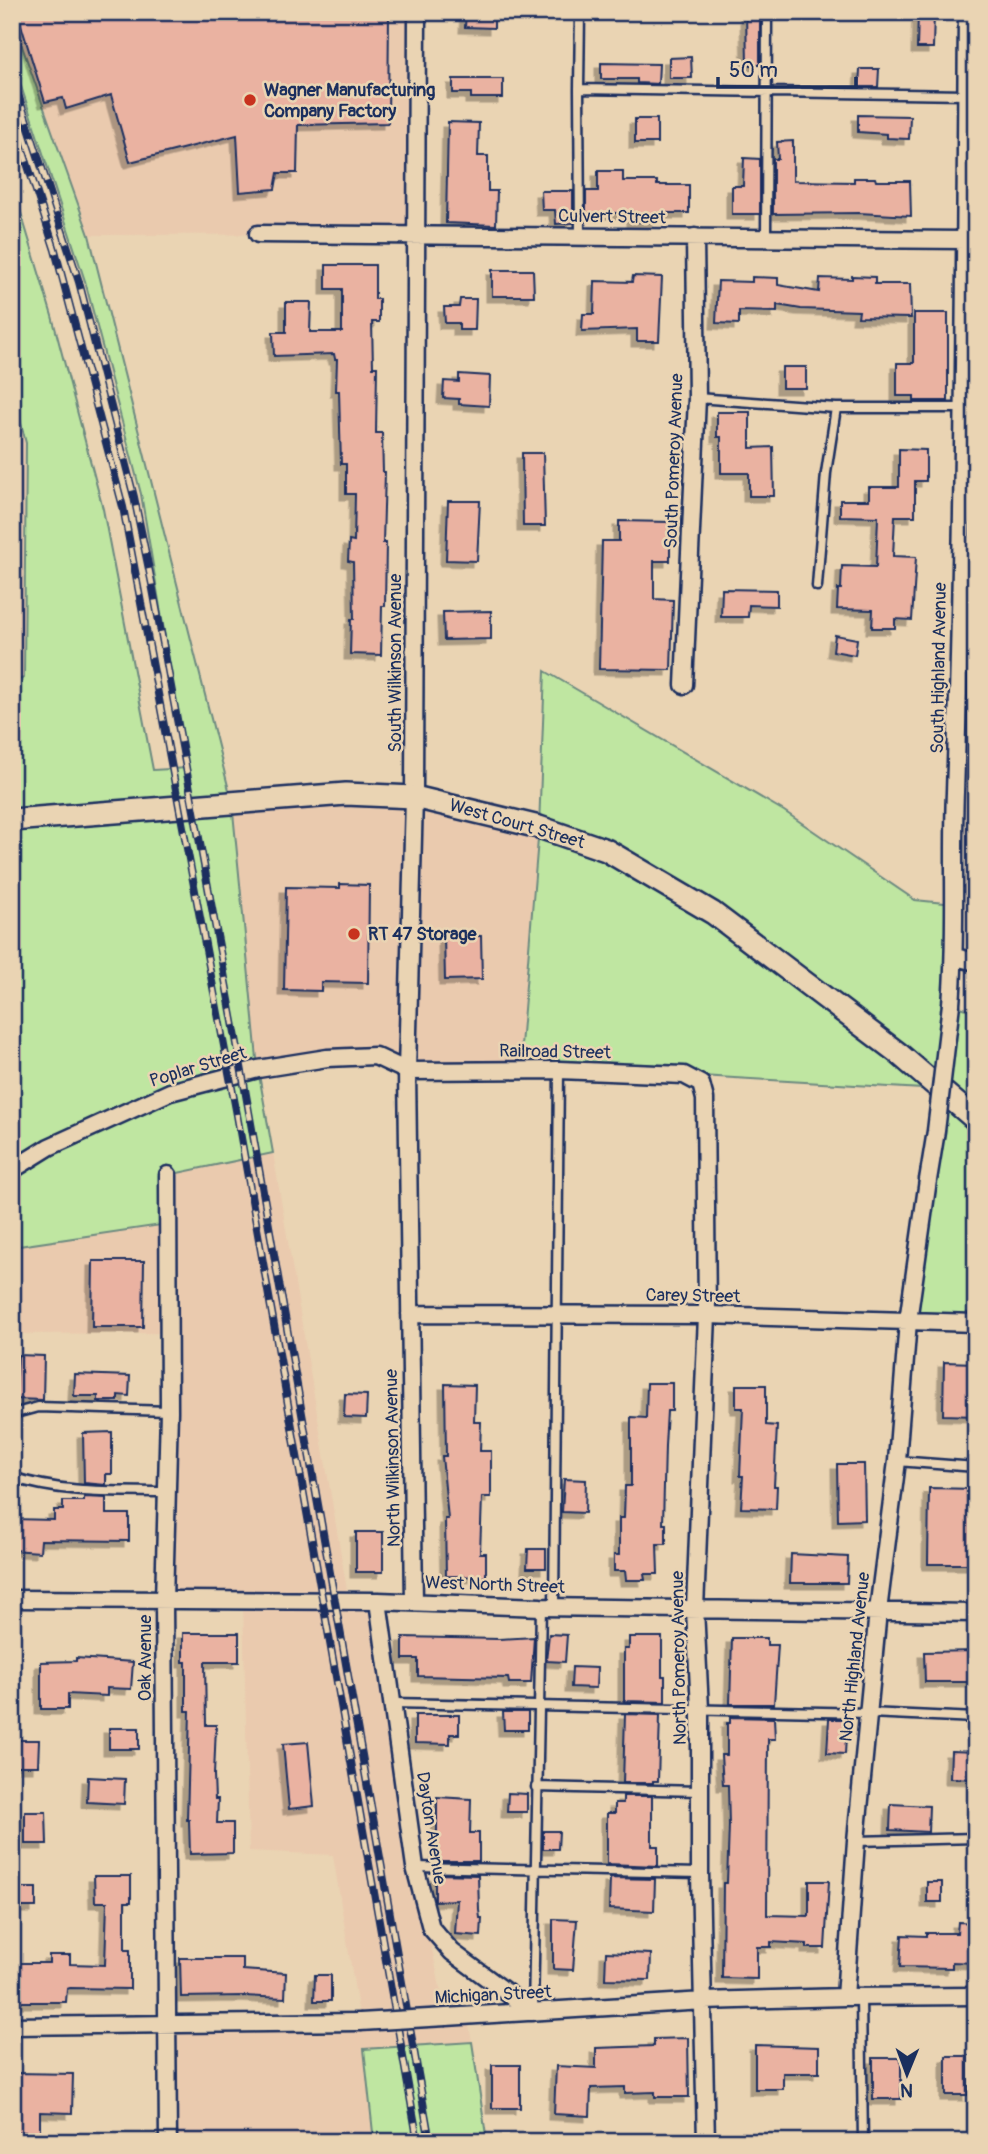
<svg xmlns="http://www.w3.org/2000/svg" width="988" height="2154" viewBox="0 0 988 2154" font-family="Pangolin,sans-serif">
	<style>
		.built { fill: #eacaae }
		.green { fill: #bfe6a1; stroke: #6d8a80; stroke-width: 2 }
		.building { fill: #eab2a1; stroke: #1b2f5e; stroke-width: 2; filter: url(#shadow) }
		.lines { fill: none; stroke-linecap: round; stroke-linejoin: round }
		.service-casing { stroke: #1b2f5e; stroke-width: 13 }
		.minor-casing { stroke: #1b2f5e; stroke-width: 21 }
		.secondary-casing { stroke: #1b2f5e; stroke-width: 26 }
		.service { stroke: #ead4b3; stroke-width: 8 }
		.minor { stroke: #ead4b3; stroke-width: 16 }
		.secondary { stroke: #ead4b3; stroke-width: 21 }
		.rail-casing { stroke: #1b2f5e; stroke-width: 8 }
		.rail { stroke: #ead4b3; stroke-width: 5; stroke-dasharray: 16; stroke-linecap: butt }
		.minor-bridge-casing { stroke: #1b2f5e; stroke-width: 21; stroke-linecap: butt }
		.minor-bridge { stroke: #ead4b3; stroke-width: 16 }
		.poi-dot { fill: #c8321e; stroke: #ead4b3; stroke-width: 2.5 }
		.labels { text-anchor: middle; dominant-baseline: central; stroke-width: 5; stroke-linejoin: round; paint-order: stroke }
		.poi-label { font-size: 18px; font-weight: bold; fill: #1b2f5e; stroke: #ead4b3; text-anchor: start }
		.street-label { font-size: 18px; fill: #1b2f5e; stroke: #ead4b3 }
	</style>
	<defs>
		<filter id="shadow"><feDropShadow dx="-5.5" dy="5.5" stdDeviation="0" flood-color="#0004"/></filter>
	</defs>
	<rect width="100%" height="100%" fill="#ead4b3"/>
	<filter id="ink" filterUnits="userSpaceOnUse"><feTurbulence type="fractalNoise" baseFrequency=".0143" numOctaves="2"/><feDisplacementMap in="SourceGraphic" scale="14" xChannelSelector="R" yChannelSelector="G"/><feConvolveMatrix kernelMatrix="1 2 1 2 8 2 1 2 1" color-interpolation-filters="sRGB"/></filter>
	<g filter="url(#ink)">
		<path class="built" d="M12,12H417L414,234L89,235L12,18Z
			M12,388L26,443L24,678L12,682Z
			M346,794L539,827L519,1070L407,1071L375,1056L258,1069L232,802Z
			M273,1153L349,1602L378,1601L415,1867L446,2016L467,2015L472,2042L364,2049L374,2142H168L166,2024L360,2021L333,1855L249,1851L243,1602L164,1601L169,1333L12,1334V1247L168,1224V1175Z"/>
		<path class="green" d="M12,18L89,235L232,802L258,1069L273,1153L168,1175V1224L12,1247V682L24,678L26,443L12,388V183L52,316L103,509L153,770L187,768L141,494L85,281L12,59Z
			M545,671L784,811L915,900L954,904L951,1004L976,1012V1323L908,1321L939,1090L684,1075L519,1070L539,827Z
			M472,2042L487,2142H374L364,2049Z"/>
		<path class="building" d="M17,12H389L388,123L298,125L297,173H278L275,189L240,192L237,135L130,162L111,95L66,109L63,98L45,102Z
			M466,12H494V28L465,27Z
			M746,12H760V65H747Z
			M918,12H934L933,48H917Z
			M691,57L692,78H669V58Z
			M601,63L659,64L658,84L637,83V79H601Z
			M860,69H879L878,87H859Z
			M453,79H503V98H471V93H453Z
			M858,115L910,116L909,139L887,138V134L858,132Z
			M635,119H657V143H635Z
			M448,122L479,123L478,156H488V191H497L496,225L446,223Z
			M793,141V181L854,182V178H875L876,181H910L911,216L859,213L773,214V159H778L777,142Z
			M744,158L760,159V214H732V186H743Z
			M598,171H623V181H657V185H689V213H657V222H632V213H586V191H598Z
			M541,191H573V223L556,224L555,210H542Z
			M326,265H375V299H379V322H372L373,367H377L376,433H382L383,472H385L383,543H386L385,606H382L381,655L350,654L351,619H354L353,562L348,561L349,541L354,542L355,494H346V464H341L339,391H336L337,359H335L334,354L274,356L273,332H286V302H311L310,332H342V289H326Z
			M492,270H533L534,296H492Z
			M633,276L662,277L659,341H637V329L582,331L583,314H594L595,281L632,282Z
			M852,276L875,277V284H910L911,318L858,317L859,311L801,309L777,305V312L739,311V324L716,323L718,281L752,282V277L778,278V285L819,292L820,278L852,279Z
			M460,299H476L475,330H459V323H445L444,307H459Z
			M914,313H948V401H914V396H897V363H914Z
			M782,367H806V388H782Z
			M459,374L490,376L489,406L459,404V399L443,398L444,381L459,382Z
			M717,412H750V448L773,447L774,496H749V473H721V437H717Z
			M899,449L926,450V481H915V516H895L893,556L916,557L912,620L895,619V628H872L873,610L837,609L838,589H841L842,566L876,567L878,517L840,516V500H869V487H899Z
			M522,453H543L545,526H523Z
			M448,501H480L477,561L446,560Z
			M619,521L670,522V561H654V599L673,600L671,670L599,669L602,541H619Z
			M722,589L777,590V606L749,605L748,617H721Z
			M491,611V639L444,640L443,612Z
			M835,635L857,639L855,655L833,651Z
			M340,884L369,885L368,983L321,982V991L284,990L286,887L340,888Z
			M444,936H481L482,979L445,980Z
			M93,1261H144L143,1327H92Z
			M18,1355L44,1356L43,1400L16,1399Z
			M944,1362L976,1363V1416L943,1415Z
			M75,1374L130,1376L129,1396L118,1395V1401H98V1396H74Z
			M647,1383H672V1411H667L665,1446L663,1524H666V1544H657L658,1574H644L645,1580H626L625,1571H614V1555H619V1518H624L625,1486H631V1417L646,1418Z
			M445,1384L475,1385L474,1422H481L480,1451H491V1497H482L480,1553H486V1577L446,1576L445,1519H448L442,1456H446Z
			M736,1385H766V1425L777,1426L774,1486H777L776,1509L741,1508L743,1476H740L743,1408H736Z
			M345,1394L367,1395L366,1418L344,1417Z
			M112,1432V1474H106V1485L84,1483L83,1433Z
			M837,1464H864L865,1520L838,1521Z
			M564,1479L586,1480L585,1513L562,1512Z
			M929,1488L976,1489V1564H928Z
			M84,1497L106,1498V1514H129V1541L41,1540L40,1552L12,1550V1519L54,1520V1510H63V1501H84Z
			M356,1532H383V1572H356Z
			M528,1549H546V1568H527Z
			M791,1554L848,1557L847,1583H790Z
			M183,1633H239V1662H205L206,1725H216L214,1775L215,1799H218L217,1823H233V1853L190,1854L189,1820H187L190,1711H186V1662H183Z
			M549,1634L567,1635L565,1662L546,1661Z
			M403,1637L499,1639L534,1637L531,1683H509L508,1678L418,1676V1659H403Z
			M629,1637H662V1676H665V1702L624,1701V1649H629Z
			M732,1638H767V1645H778L774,1704H730Z
			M976,1651V1682H925L924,1652Z
			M76,1658L133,1662L131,1689L107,1688V1696L68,1694V1709H41V1662L76,1661Z
			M572,1667L597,1668L596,1688L571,1687Z
			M503,1712H528V1730H504Z
			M625,1714L660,1715L658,1781H653V1783H623Z
			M415,1715H459V1734H450V1744L415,1743Z
			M730,1717L774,1718L775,1739H768L767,1915L809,1916V1881H829L825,1948H807V1944L771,1942V1947H757V1979L722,1978L723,1883H727L729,1825L728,1785H723L721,1755H727V1723H730Z
			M829,1719H847L845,1754L827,1753Z
			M109,1728H139V1749H109Z
			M18,1740H39L38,1766H17Z
			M308,1742L314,1806L289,1809L283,1744Z
			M951,1751L976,1752V1779L950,1778Z
			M88,1777L125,1779L124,1804L87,1802Z
			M508,1793L527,1794V1812H507Z
			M623,1796H652V1846H658V1866L607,1864V1813H615V1803H623Z
			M437,1797L471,1799L470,1833H479V1861H437Z
			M891,1804L929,1806L928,1832L890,1830Z
			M25,1812H46L47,1844H25Z
			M543,1831H559L558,1849H543Z
			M437,1874L478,1875L479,1910L480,1918H482L481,1936L455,1934L457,1900L435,1901V1877Z
			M94,1876H131V1902H125V1950H130V1989L70,1988L67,1989L66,2002H14V1963H49V1955H70V1964L105,1965L107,1902H95Z
			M610,1878L655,1879L654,1911L609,1909Z
			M927,1882H942V1902H927Z
			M18,1888H36V1907H18Z
			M553,1919L577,1920L573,1970L553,1969Z
			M958,1922L976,1923V1963L952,1962V1968L900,1967L902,1935L926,1936V1933H957Z
			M606,1952L651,1954L650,1980L605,1979Z
			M180,1958H243V1970L286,1973L285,1998L243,1996L181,1997Z
			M315,1975H331V2001H314Z
			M688,2038L689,2097H655V2092L625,2093V2087L591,2088L590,2116L554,2114L556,2066L596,2068V2048L654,2046V2039Z
			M755,2045L819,2047V2073H783V2089H755Z
			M946,2056H968V2095H946Z
			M873,2058H901V2099H873Z
			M492,2065H520V2108H492Z
			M16,2073L73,2074L72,2113L40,2112V2132H16Z"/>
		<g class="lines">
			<defs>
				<path id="service" d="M579,89L580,12
					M580,236L579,89L966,95
					M766,238L767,12
					M697,398L836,408H963
					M817,586L826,473L836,408
					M12,1414L38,1407L169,1411
					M897,1461L976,1467
					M12,1477C62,1494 116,1491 167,1492
					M554,1607L559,1070
					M393,1703L869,1713L976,1718
					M536,1787L699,1791
					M856,1841L976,1838
					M415,1867L700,1873
					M861,1997L863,2142
					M533,2012L541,1607"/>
				<path id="minor" d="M258,234L965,240
					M684,685L697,398L695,237
					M955,957L976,962
					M951,1004C957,933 952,863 955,792C964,532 965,272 967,12
					M12,1170L49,1147L170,1092L258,1069L327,1058L375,1056L407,1071L559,1070L684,1075L701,1084L705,1099L707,1315L695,1609L700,1709V1873L706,2142
					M410,1314L707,1315L976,1323
					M12,1599L378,1601L541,1607L976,1613
					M378,1601L415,1867L431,1928L452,1952L533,2012
					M414,1602L407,1071L414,797L417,12
					M845,1997L856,1841L878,1611L897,1461L908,1321L928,1180
					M446,2017L704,2001L845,1997L976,1996
					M12,2026L360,2022
					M168,2142L164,1601L169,1411L168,1175"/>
				<path id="secondary" d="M12,820L346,794L414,797L539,827L606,850L713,913L898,1053L976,1120"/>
			</defs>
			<use href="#service" class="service-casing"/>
			<use href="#minor" class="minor-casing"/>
			<use href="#secondary" class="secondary-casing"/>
			<use href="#service" class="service"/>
			<use href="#minor" class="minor"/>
			<use href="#secondary" class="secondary"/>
			<defs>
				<path id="rail" d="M12,76L79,282L134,497L152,584L236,1038L430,2142
					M12,116L55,250L123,507L237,1115L418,2142"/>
			</defs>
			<use href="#rail" class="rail-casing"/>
			<use href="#rail" class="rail"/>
			<defs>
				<path id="minor-bridge" d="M928,1180L936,1131L951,1004
					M360,2022L446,2017"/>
			</defs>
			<use href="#minor-bridge" class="minor-bridge-casing"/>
			<use href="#minor-bridge" class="minor-bridge"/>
		</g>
	</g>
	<g class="poi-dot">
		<circle cx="250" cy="100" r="7"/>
		<circle cx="354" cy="934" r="7"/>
	</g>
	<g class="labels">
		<g class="poi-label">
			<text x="264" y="90">Wagner Manufacturing<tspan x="264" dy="21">Company Factory</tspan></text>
			<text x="368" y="934">RT 47 Storage</text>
		</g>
		<g class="street-label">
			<text transform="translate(612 217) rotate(1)">Culvert Street</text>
			<text transform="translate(674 461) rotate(-88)">South Pomeroy Avenue</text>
			<text transform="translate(395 663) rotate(-90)">South Wilkinson Avenue</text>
			<text transform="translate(939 668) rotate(-89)">South Highland Avenue</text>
			<text transform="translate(517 824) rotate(16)">West Court Street</text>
			<text transform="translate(555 1052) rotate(1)">Railroad Street</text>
			<text transform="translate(198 1067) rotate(-17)">Poplar Street</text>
			<text transform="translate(693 1296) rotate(1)">Carey Street</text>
			<text transform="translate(393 1458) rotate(-91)">North Wilkinson Avenue</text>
			<text transform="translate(495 1585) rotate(2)">West North Street</text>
			<text transform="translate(855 1657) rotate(-84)">North Highland Avenue</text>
			<text transform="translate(145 1658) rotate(-90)">Oak Avenue</text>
			<text transform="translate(679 1658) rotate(-91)">North Pomeroy Avenue</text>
			<text transform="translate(431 1828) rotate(81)">Dayton Avenue</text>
			<text transform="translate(493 1995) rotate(-3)">Michigan Street</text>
		</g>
	</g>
	<rect width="988" height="2154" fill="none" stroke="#ead4b3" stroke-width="42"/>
	<rect x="21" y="21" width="946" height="2112" fill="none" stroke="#1b2f5e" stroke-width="2.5" filter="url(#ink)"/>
	<g transform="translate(907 2074) rotate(181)" stroke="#ead4b3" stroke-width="5" paint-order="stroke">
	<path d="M0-5L12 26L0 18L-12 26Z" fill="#1b2f5e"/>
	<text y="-10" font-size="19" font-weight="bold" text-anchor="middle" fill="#1b2f5e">N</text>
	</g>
	<path d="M718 77v10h138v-10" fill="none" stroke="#1b2f5e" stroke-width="3.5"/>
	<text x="729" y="77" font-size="21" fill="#1b2f5e" stroke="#ead4b3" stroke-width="5" paint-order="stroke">50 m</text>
</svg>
